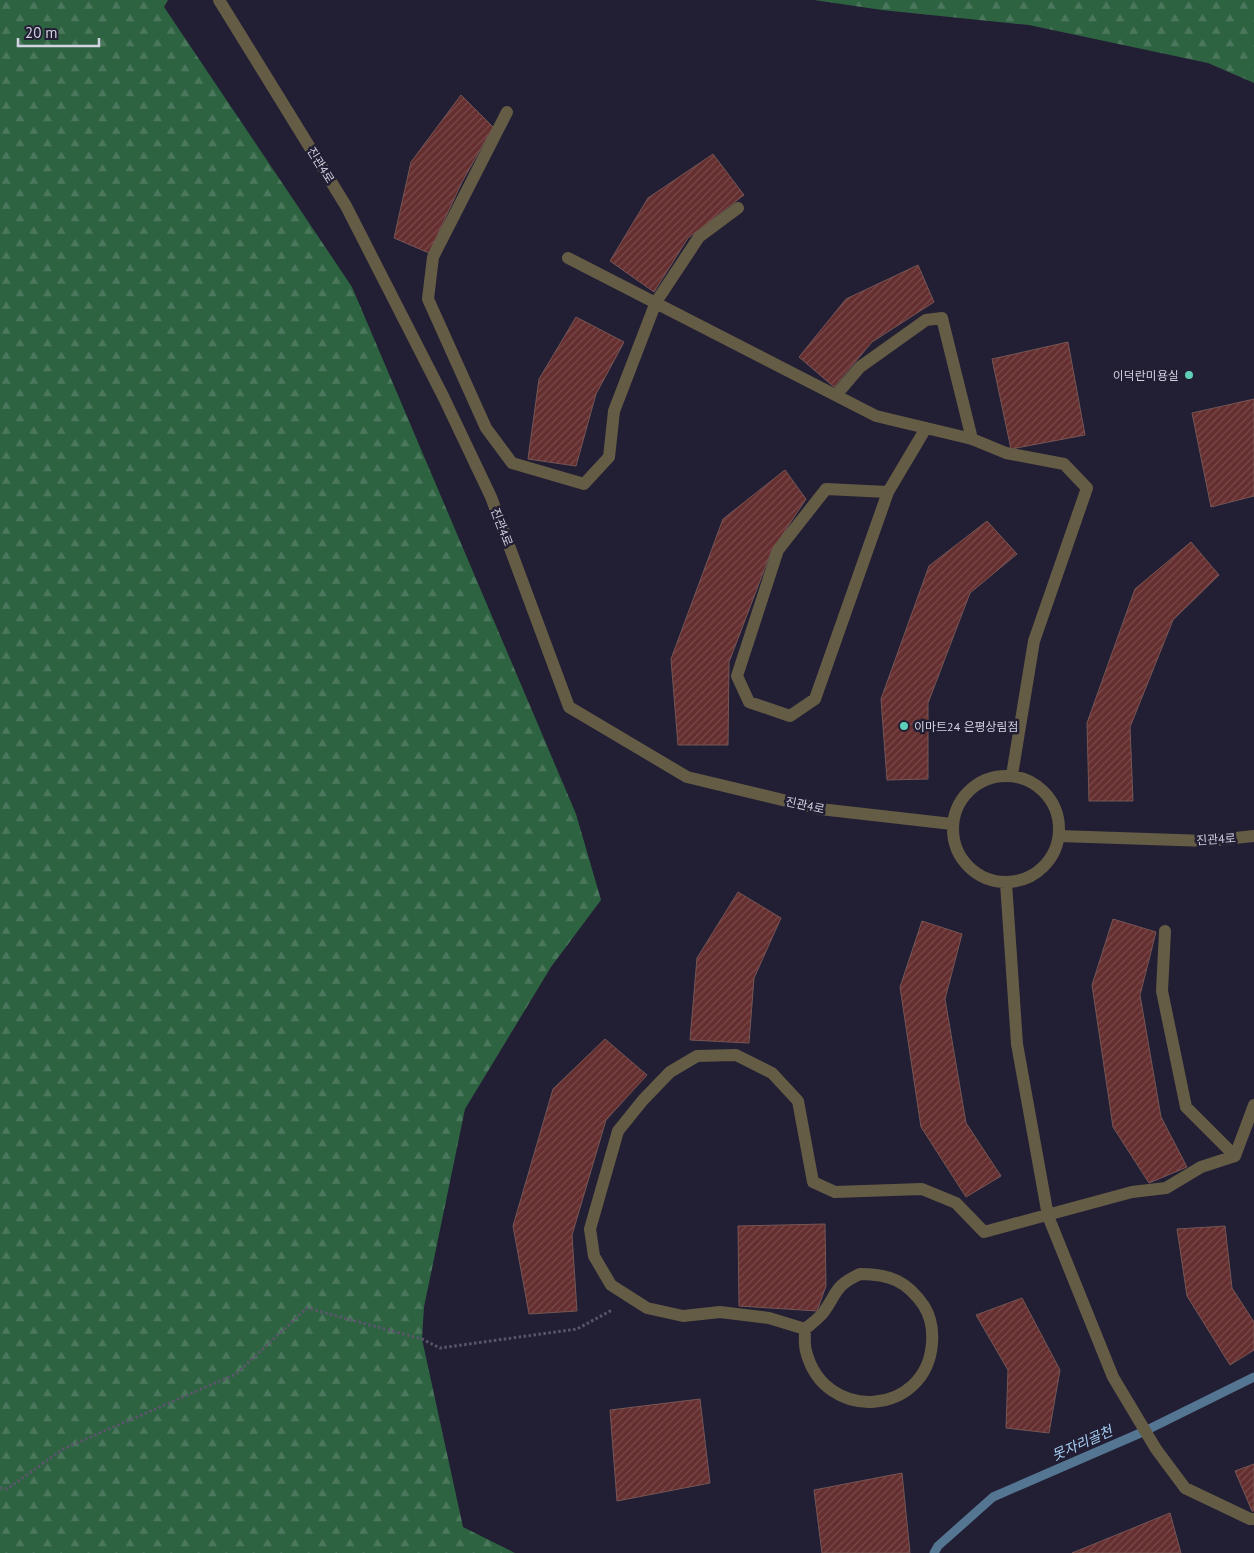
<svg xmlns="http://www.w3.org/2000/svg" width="1254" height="1553" viewBox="0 0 1254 1553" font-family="'PT Sans','Noto Sans KR',sans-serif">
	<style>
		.forest { fill: url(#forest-firs) }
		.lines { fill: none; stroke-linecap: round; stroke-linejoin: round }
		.stream { stroke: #547693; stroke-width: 9 }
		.building { fill: url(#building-hatch); stroke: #755655 }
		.path { stroke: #59566a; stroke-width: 3; stroke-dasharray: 2.5 2.5; stroke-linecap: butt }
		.minor { stroke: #645c45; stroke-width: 12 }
		.poi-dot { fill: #5eceb8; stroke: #221e34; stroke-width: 2 }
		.labels { text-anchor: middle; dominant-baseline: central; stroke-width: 5; stroke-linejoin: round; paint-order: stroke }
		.street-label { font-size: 12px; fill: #d3d2e0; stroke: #221e34 }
		.poi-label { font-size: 12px; fill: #d3d2e0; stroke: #221e34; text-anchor: end }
		.water-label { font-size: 14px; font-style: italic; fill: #a7d1f4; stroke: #221e34 }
	</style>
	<defs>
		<pattern id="forest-firs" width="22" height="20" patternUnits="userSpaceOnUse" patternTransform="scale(1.25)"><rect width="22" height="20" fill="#2e6342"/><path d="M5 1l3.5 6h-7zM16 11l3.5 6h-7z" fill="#4b785d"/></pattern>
		<pattern id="building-hatch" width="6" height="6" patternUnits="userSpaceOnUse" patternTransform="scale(1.25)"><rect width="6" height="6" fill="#652e2f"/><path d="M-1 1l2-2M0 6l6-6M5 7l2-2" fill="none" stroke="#7a4b4d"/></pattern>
	</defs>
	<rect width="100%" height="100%" fill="#221e34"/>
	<path class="forest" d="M0,0H168L164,7L352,287L576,814L601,900L551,967L465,1109L424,1307L422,1339L463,1527L515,1553H0Z
		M814,0H1254V83L1208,63L1029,25L882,10Z"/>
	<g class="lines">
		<path class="stream" d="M934,1553L938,1546L993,1497L1145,1431L1254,1377"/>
	</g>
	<path class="building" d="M461,95L493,127L462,182L429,253L394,238L411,162Z
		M713,154L744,195L688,238L654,292L610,261L648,198Z
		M918,265L934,302L872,342L834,387L799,357L846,299Z
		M576,317L624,342L596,394L576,466L528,459L539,379Z
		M1068,342L1085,435L1011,449L992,359Z
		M1254,399V496L1211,507L1192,413Z
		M785,470L806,499L771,552L729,662L728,745H678L671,659L723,519Z
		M987,521L1017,554L970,593L928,703V779L887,780L881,699L929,566Z
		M1191,542L1219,575L1173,620L1130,727L1133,801H1089L1087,723L1135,589Z
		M738,892L781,918L754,978L749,1043L690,1040L697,958Z
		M1113,919L1156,932L1140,995L1161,1117L1187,1167L1149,1183L1113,1127L1092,985Z
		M922,921L962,934L945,999L966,1123L1001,1176L966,1197L921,1127L900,987Z
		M605,1039L647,1075L606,1120L572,1235L577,1311L529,1314L513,1226L553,1089Z
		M825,1224L826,1286L817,1311L739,1306L738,1226Z
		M1225,1226L1232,1288L1254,1322V1350L1230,1365L1187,1296L1177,1229Z
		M1022,1298L1060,1370L1049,1433L1006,1428L1008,1370L976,1315Z
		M700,1399L710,1483L617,1501L610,1410Z
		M1254,1464V1511H1252L1235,1471Z
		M902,1473L910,1553H822L814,1490Z
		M1170,1513L1181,1553H1072Z"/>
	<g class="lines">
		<path class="path" d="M0,1488L7,1489L63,1449L236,1374L307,1308L422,1339L440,1348L577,1329L612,1310"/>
		<path class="minor" d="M219,0L346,206L444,398L491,497L569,707L687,777L820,809L952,824
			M507,112L433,257L428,299L486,428L512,463L584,484L609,457L614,411L656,302L699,237L738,208
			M568,258L876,416L972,439L1006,453L1064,464L1087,488L1034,641L1012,775
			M836,395L860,367L926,320L942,318L972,439
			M888,492L826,489L778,550L737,676L749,702L790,716L815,699L888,492L926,428
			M953 829a53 53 0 1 1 106 0a53 53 0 1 1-106 0Z
			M1059,836L1207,841L1254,836
			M1006,883L1017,1044L1048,1216L1113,1377L1156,1449L1185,1488L1250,1519H1254
			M1165,931L1162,991L1186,1107L1235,1156
			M1235,1156L1254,1105
			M860,1274C890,1274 907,1281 924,1306C931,1317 933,1330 932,1343C927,1416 824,1424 806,1351C804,1344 805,1336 805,1329C811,1324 818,1319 823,1313C838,1292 834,1286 860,1274Z
			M805,1329L769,1318L720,1312L683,1316L647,1308L611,1285L594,1256L590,1229L618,1131L643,1100L670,1072L697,1056L736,1055L772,1073L798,1101L813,1182L835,1192L922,1189L956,1203L984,1232L1132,1192L1166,1188L1201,1167L1235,1156"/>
	</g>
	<g class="poi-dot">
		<circle cx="1189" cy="375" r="5"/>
		<circle cx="904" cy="726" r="5"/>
	</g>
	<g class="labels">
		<g class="street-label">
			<text transform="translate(321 165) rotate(58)">진관4로</text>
			<text transform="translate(502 527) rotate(69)">진관4로</text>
			<text transform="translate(805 805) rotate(12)">진관4로</text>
			<text transform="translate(1216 839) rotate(-4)">진관4로</text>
		</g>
		<g class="poi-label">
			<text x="1179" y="375">이덕란미용실</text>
			<text x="914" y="726" text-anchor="start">이마트24 은평상림점</text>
		</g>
		<g class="water-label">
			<text transform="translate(1082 1443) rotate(-24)">못자리골천</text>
		</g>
	</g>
	<path d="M18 38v8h81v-8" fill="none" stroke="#d3d2e0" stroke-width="2.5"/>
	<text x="25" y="38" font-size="15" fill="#d3d2e0" stroke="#221e34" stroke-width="4" paint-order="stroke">20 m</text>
</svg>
